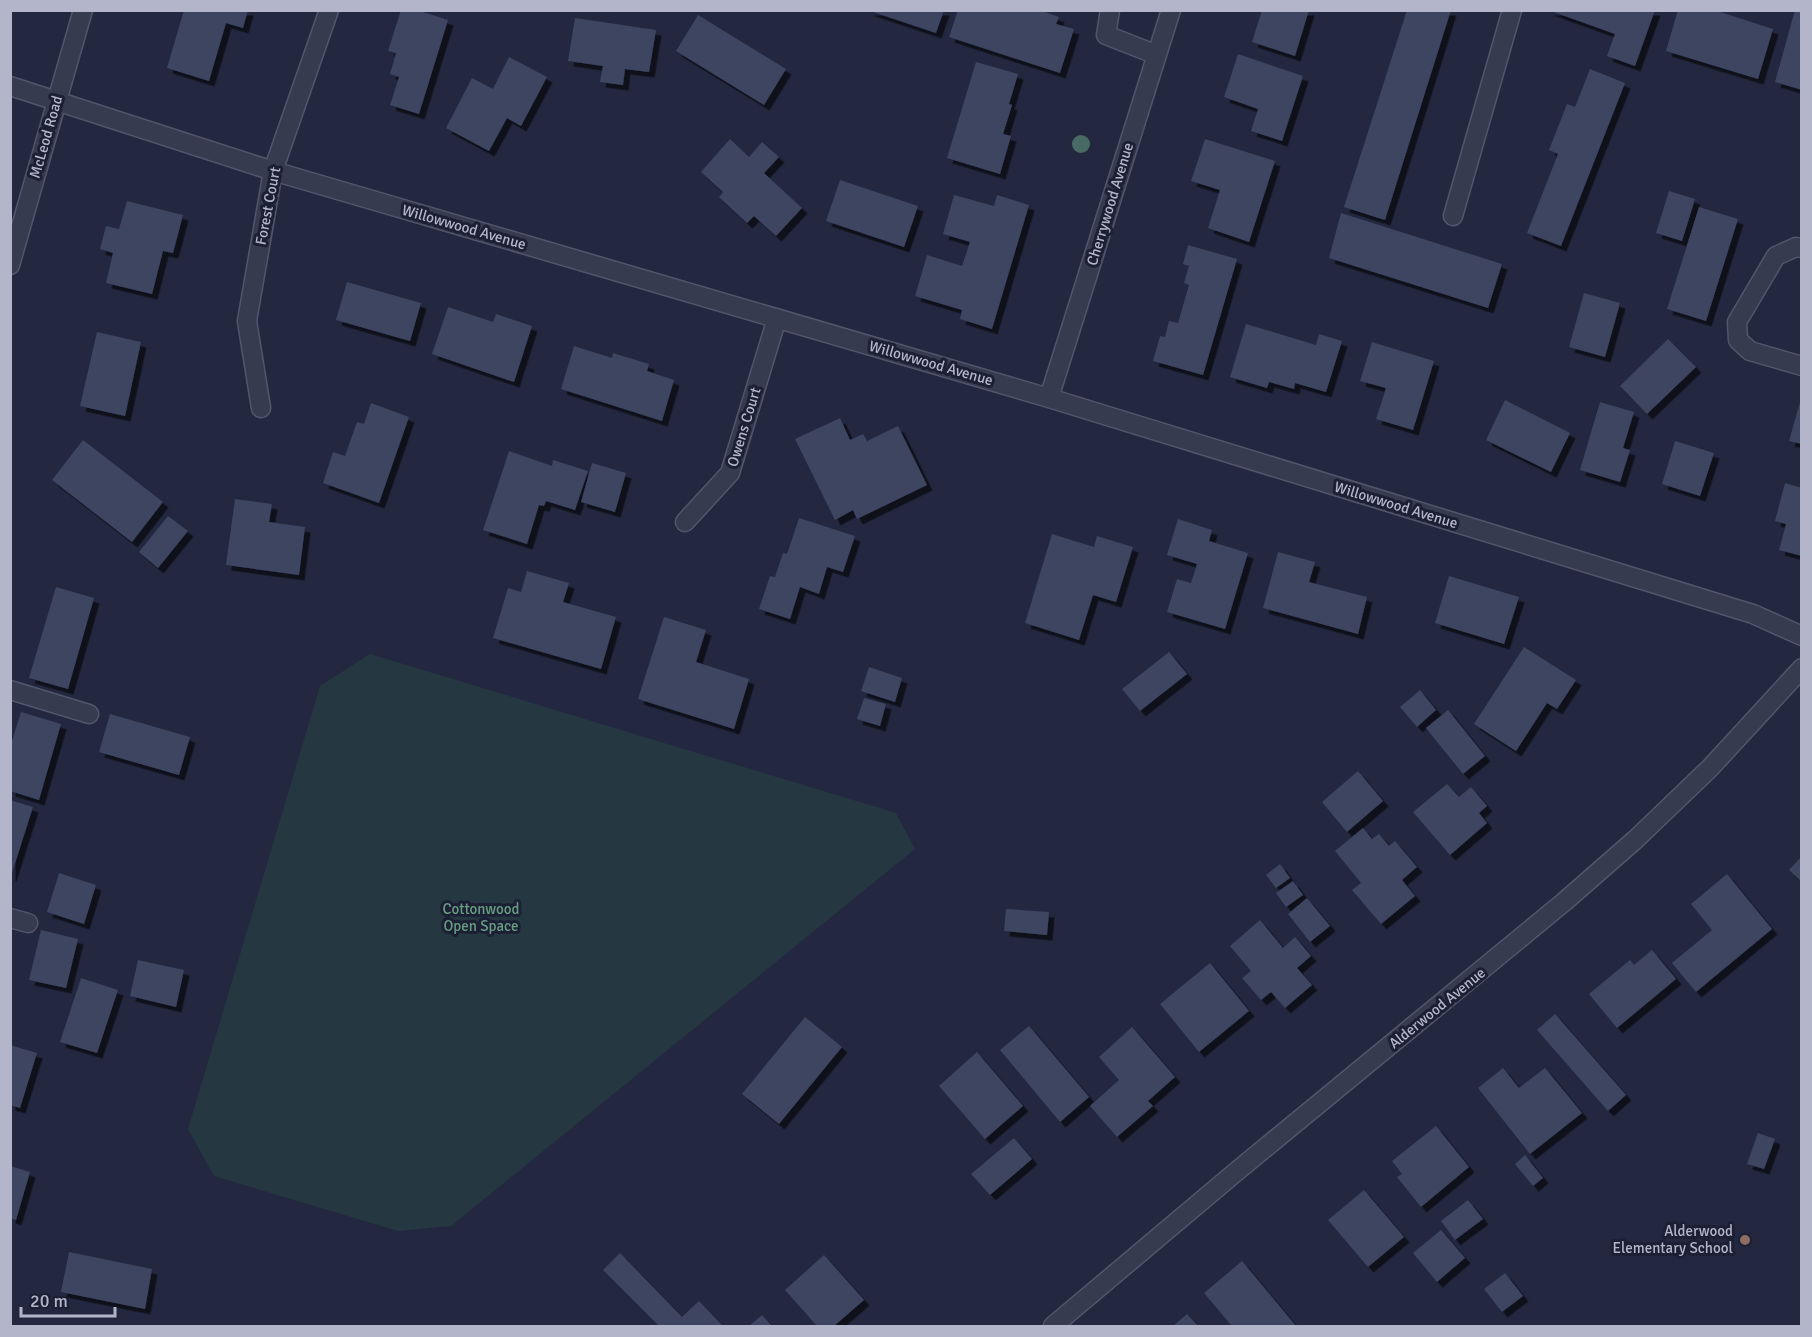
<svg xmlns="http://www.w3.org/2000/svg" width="1812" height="1337" viewBox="0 0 1812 1337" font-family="Signika,sans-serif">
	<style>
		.green { fill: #253741 }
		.building { fill: #3e4461; filter: url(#shadow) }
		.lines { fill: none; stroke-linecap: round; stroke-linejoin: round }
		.minor-casing { stroke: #52566b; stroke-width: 21 }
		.minor { stroke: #373b50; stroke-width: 18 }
		.tree { fill: #496964 }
		.education-dot { fill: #8d6e63; stroke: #1c2035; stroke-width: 2 }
		.labels { text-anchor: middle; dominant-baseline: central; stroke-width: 6; stroke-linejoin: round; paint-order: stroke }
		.street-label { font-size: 15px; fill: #b3b6cb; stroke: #1c2035 }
		.park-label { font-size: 15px; fill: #689e82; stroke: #1c2035 }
		.poi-label { font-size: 15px; fill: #b3b6cb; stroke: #1c2035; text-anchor: end }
	</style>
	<defs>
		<filter id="shadow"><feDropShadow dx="5.5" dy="5.5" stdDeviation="0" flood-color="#0009"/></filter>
	</defs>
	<rect width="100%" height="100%" fill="#232840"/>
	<path class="green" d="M370,654L896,813L915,849L451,1226L398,1231L214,1176L188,1129L320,686Z"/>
	<path class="building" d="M184,10H248L243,28L226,23L209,81L167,68Z
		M401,10H417L448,20L419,114L390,105L399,77L390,74L396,53L388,51Z
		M867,10H944L936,33Z
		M958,10H1039L1059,17L1056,24L1074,29L1060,73L949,37Z
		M1262,10H1309L1295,56L1252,42Z
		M1407,10H1451L1385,220L1344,207Z
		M1548,10H1655L1635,66L1607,56L1615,34Z
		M1678,10H1714L1773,29L1758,79L1666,51Z
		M1795,10L1802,11V90L1775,82Z
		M698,15L786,69L764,105L676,51Z
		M575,18L656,30L649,72L625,69L623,85L600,82L603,66L568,61Z
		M1238,54L1303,76L1282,141L1251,131L1258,109L1224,97Z
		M509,57L547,77L521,126L507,118L489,151L446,128L472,78L493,89Z
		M976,62L1018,74L1009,104L1012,105L1003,134L1011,136L1000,174L947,158Z
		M1590,69L1625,83L1561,246L1527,233L1558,154L1549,150L1567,104L1575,107Z
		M730,139L749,157L762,142L779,157L764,173L802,208L776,236L754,216L747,223L719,197L723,192L701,172Z
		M1205,139L1275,161L1249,242L1208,228L1220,190L1191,181Z
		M840,180L918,206L904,247L826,221Z
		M1669,191L1695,199L1682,241L1656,233Z
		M954,195L994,206L997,195L1029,205L992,329L960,319L962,310L915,296L927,255L962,266L970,242L943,234Z
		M127,201L183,215L173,253L163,251L152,294L106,283L113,253L100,249L106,226L119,229Z
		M1699,207L1738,219L1706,321L1667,309Z
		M1341,213L1502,264L1488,308L1329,258Z
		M1188,245L1237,259L1203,375L1153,361L1160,336L1165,337L1169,321L1178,323L1189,285L1184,283L1189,266L1183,264Z
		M347,282L421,303L410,341L336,320Z
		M1584,293L1620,303L1605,357L1569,347Z
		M448,307L493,322L496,314L532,326L514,382L432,354Z
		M1246,324L1316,345L1319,334L1342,341L1326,392L1295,383L1294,389L1269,382L1267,388L1230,377Z
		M97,332L141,342L125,416L80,406Z
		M1668,339L1696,367L1647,414L1620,386Z
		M1372,342L1434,361L1413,430L1376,419L1386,388L1360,381Z
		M574,346L612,358L613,353L649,364L647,371L674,380L662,421L561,389Z
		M1802,395V444L1789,441Z
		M1505,400L1570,433L1551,472L1486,440Z
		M1600,402L1634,412L1623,448L1630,450L1620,482L1580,470Z
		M371,403L409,417L379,503L323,483L333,452L345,456L357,422L364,424Z
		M840,418L850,440L863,434L867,441L898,426L927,485L857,519L853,510L835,520L795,439Z
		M83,440L163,502L132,542L52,480Z
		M1675,441L1714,453L1700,496L1662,484Z
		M509,451L552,466L553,460L588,471L575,510L546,501L544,506L539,505L527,544L483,530Z
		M592,463L626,473L615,512L581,502Z
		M1785,483L1802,488V556L1779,550L1786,524L1775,521Z
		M235,499L272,504L269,522L305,527L299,575L226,565Z
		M168,516L188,531L158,568L139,552Z
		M799,518L855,536L843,572L827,567L819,594L800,587L790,619L759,609L770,576L775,577L783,553L787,554Z
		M1178,519L1212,530L1209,541L1248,553L1225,629L1167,612L1177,579L1191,583L1197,564L1167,555Z
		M1052,534L1094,547L1097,536L1133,547L1116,602L1093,595L1079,640L1025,623Z
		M1278,552L1315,562L1309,582L1367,597L1358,634L1263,608Z
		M527,571L569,583L563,602L616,617L601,669L493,638L508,588L521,592Z
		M1449,576L1519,597L1504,644L1435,623Z
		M56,587L94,598L68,689L29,678Z
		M664,617L706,630L696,662L749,679L734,729L638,699Z
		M1524,647L1576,680L1557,709L1547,703L1516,751L1474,724Z
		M1169,652L1187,674L1140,711L1122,689Z
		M869,667L902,678L895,702L861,691Z
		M1420,690L1436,710L1417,727L1400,707Z
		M864,698L886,704L880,726L857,719Z
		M1448,710L1485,756L1463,774L1426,728Z
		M21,712L61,724L39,800L10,791V747Z
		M110,714L190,737L179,775L99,752Z
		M1358,771L1383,801L1347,832L1322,802Z
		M1447,784L1459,797L1471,787L1487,806L1479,813L1487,823L1450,855L1413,812Z
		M10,800L33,807L11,876H10Z
		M1363,828L1372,839L1379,834L1389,846L1395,841L1417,867L1402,880L1415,896L1381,924L1352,890L1361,883L1335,851Z
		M1802,856V882L1789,870Z
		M1280,864L1290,878L1276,888L1266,875Z
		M59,873L96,885L84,924L47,912Z
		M1727,874L1772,929L1696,992L1672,963L1712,930L1691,904Z
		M1293,881L1303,895L1286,907L1276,893Z
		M1307,898L1330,926L1310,942L1288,914Z
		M1006,909L1049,912L1047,935L1004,931Z
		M1260,920L1283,948L1295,937L1311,956L1297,968L1312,985L1285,1008L1271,992L1261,1000L1242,978L1251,971L1230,946Z
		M41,930L78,939L66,988L29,980Z
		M1652,950L1676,979L1617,1028L1589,994L1630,960L1634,965Z
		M138,960L184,970L176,1007L130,996Z
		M1210,963L1249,1011L1199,1052L1160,1004Z
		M81,978L118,990L97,1053L60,1042Z
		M1555,1014L1626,1095L1608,1111L1537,1030Z
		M805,1017L842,1047L779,1124L742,1094Z
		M1029,1026L1089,1097L1060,1122L1000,1050Z
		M1132,1027L1175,1077L1148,1101L1153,1106L1117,1137L1090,1106L1119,1080L1099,1057Z
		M10,1045L37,1053L20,1108L10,1105Z
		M977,1052L1023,1106L985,1139L939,1086Z
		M1503,1068L1519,1088L1545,1068L1582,1113L1530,1154L1478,1088Z
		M1436,1126L1469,1167L1421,1207L1397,1177L1402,1174L1392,1161Z
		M1758,1133L1775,1139L1764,1169L1747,1164Z
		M1014,1138L1032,1159L990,1195L971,1174Z
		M1525,1155L1543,1178L1533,1186L1515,1164Z
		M10,1166L30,1172L16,1220L10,1218Z
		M1364,1190L1404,1237L1368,1267L1328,1220Z
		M1468,1200L1483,1219L1455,1240L1441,1221Z
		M1441,1230L1465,1258L1437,1282L1413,1253Z
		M69,1252L152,1269L145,1309L61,1292Z
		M620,1253L682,1317L699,1301L723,1326H659L603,1270Z
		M824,1255L864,1300L834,1326H817L785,1290Z
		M1242,1261L1296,1326H1232L1204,1293Z
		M1505,1273L1523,1296L1502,1312L1484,1289Z
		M1187,1314L1198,1326H1173Z
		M762,1315L772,1326H749Z"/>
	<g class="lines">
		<defs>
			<path id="minor" d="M1110,10L1106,35L1157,55
				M10,86L273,171L1049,398L1753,614L1802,636
				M1453,216L1512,10
				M1802,248L1796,247L1776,256L1737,322L1738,340L1750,351L1802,366
				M10,265L83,10
				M1049,398L1171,10
				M261,408L247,321L273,171L329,10
				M685,522L730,473L777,318
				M10,690L89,714
				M10,918L28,923
				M1053,1326L1237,1171L1564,902L1636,839L1710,768L1802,668"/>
		</defs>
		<use href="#minor" class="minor-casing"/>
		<use href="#minor" class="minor"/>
	</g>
	<circle class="tree" cx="1081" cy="144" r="9"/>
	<circle class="education-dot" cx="1745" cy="1240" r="6"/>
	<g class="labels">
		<g class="street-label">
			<text transform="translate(46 137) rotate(-74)">McLeod Road</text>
			<text transform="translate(1110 204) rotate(-73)">Cherrywood Avenue</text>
			<text transform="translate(268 206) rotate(-79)">Forest Court</text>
			<text transform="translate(464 227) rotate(16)">Willowwood Avenue</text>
			<text transform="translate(931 363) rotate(16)">Willowwood Avenue</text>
			<text transform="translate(744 427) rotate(-73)">Owens Court</text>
			<text transform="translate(1396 505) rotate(17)">Willowwood Avenue</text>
			<text transform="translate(1437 1008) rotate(-39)">Alderwood Avenue</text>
		</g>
		<g class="park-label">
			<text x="481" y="909">Cottonwood<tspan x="481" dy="17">Open Space</tspan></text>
		</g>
		<g class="poi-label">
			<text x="1733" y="1231">Alderwood<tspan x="1733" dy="17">Elementary School</tspan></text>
		</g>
	</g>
	<rect width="1812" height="1337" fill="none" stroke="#b3b6cb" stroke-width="24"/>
	<path d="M21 1307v9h94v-9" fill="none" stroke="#b3b6cb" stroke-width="3"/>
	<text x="30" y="1307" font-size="18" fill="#b3b6cb" stroke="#1c2035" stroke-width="4.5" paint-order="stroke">20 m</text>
</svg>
